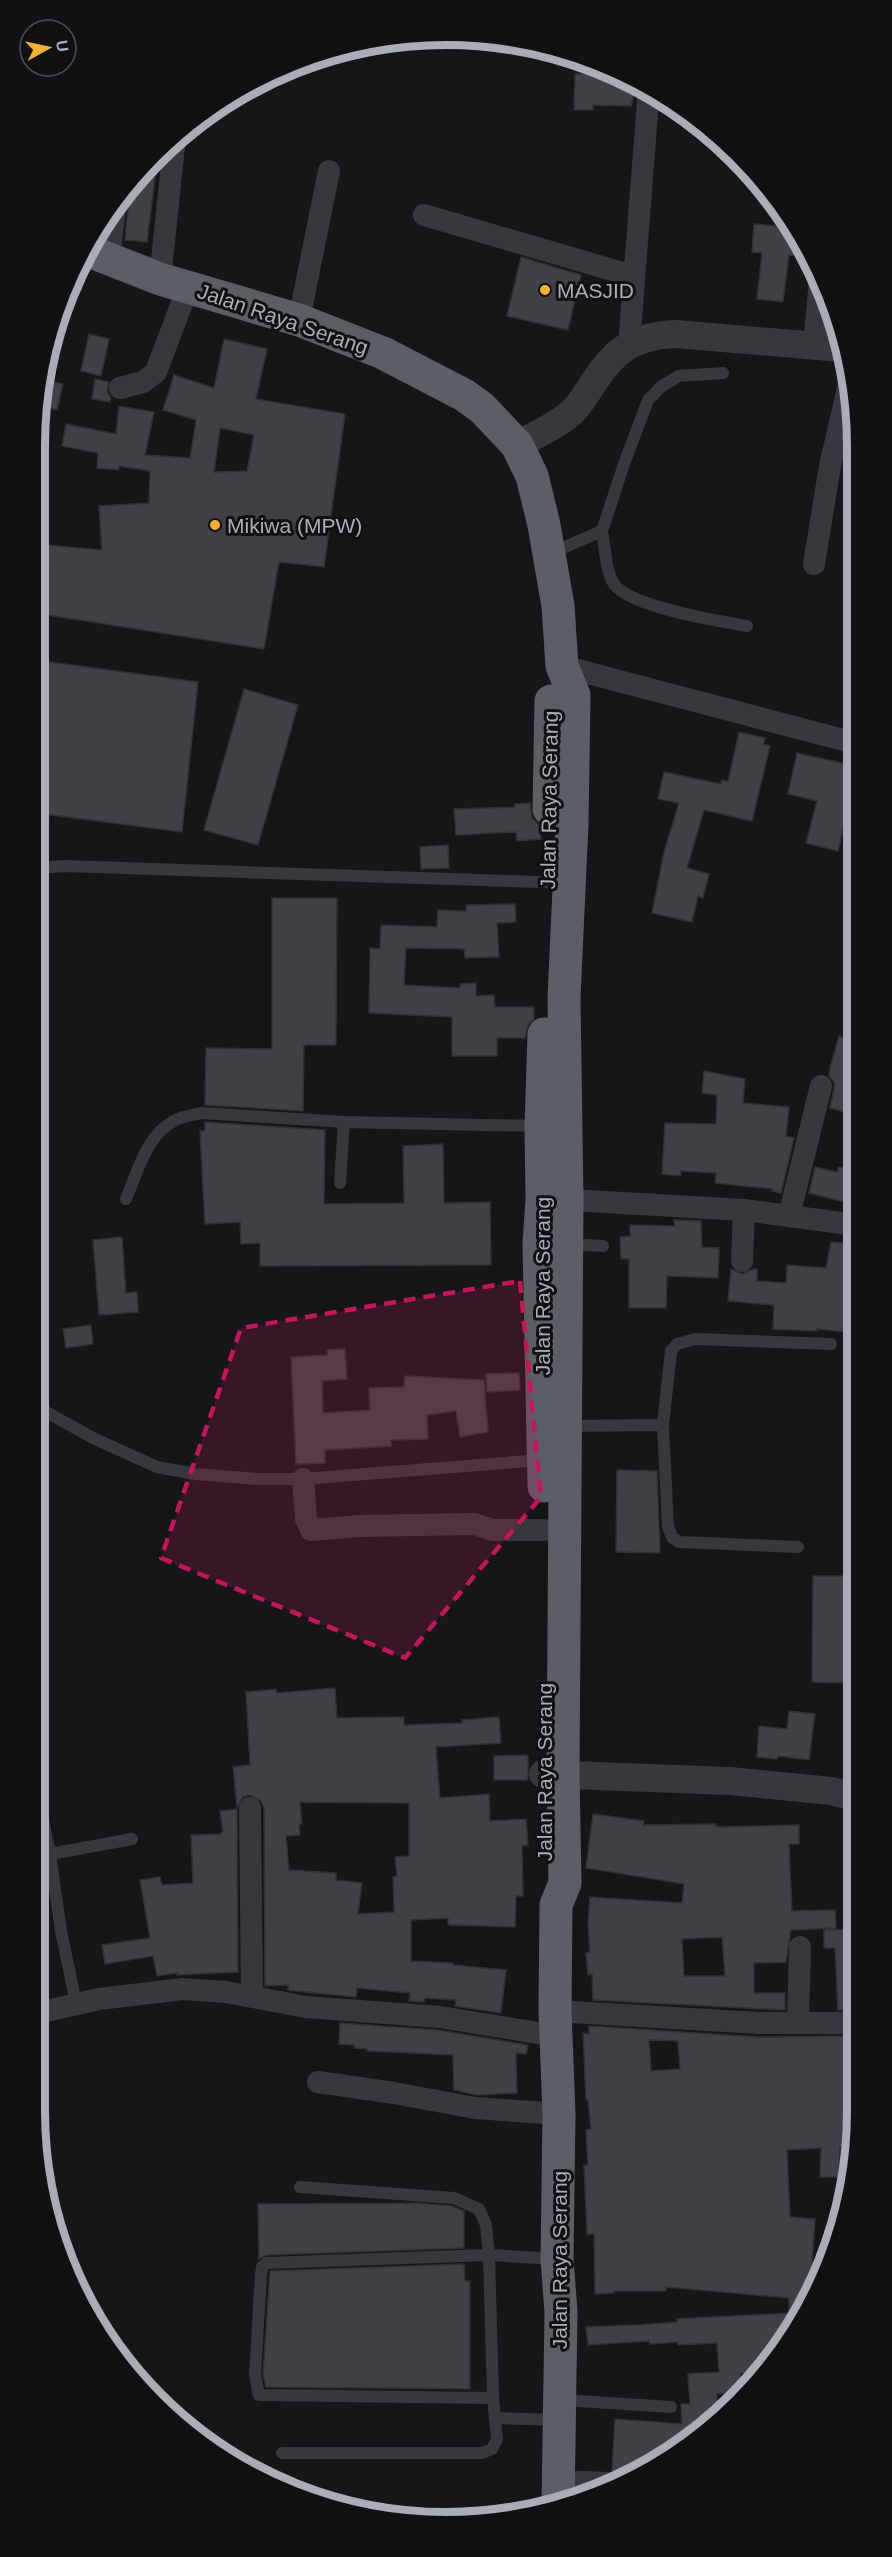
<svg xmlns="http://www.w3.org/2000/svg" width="892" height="2557" viewBox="0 0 892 2557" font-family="Helvetica,sans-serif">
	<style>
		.building { fill: #404145; stroke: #303034; stroke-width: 1.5; fill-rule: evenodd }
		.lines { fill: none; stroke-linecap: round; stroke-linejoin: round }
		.service { stroke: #37383d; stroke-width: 12 }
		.minor { stroke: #37383d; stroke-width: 22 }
		.tertiary { stroke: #37383d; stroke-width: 28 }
		.trunk { stroke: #5b5e65; stroke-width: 33 }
		.marked { fill: #c2185b; fill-opacity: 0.2; stroke: #c2185b; stroke-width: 4.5; stroke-dasharray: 12 8; stroke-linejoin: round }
		.poi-dot { fill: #f2b134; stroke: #111113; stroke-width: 2 }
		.labels { text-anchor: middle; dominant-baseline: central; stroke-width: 6; stroke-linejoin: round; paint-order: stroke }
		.poi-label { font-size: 21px; fill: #a8adb8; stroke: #111113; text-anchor: start }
		.street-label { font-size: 21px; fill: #a8adb8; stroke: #111113 }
		.rim { fill: none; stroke: #a8adb8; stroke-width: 8 }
	</style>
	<rect width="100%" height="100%" fill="#161618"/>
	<path class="building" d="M586,63L637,83L631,106L593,105V110H574L575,74H586Z
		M158,154L147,242L125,240L130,184Z
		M754,224L790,227L810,257L789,255L783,302L757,299L762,253L752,252Z
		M521,257L581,275L568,330L507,316Z
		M89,334L109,339L101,376L81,371Z
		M224,339L267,349L256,399L345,414L324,567L279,562L264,649L35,613V544L102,550L99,506L149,503L150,471L119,466V470L97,468L98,453L62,446L66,424L116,434L119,406L154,412L145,455L190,458L196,420L163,410L174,375L214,388ZM220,428L254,435L247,471L214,472Z
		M43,379L63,384L57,410L40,406Z
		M95,379L109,382L107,391L111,398L110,402L92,399Z
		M35,660L198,682L182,832L36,813Z
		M244,689L298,705L258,845L204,830Z
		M739,732L765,738L763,744L770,746L752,821L704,810L687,868L709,874L703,898L698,896L692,922L652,913L664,852L679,803L658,799L664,772L721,784L722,780L728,782Z
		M797,753L855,766V820H845L838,851L806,843L817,801L788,794Z
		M530,803L532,818L539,825L541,839L517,841L516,832L456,835L454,809L515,807V804Z
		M448,845L449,868L421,869L420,847Z
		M272,898H337L336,1045H304L303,1111L205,1105L206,1048L272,1049Z
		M515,904L516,922L497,923L499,957L465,958L464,949L406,948L404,985L460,988V984L476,983V996L494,995L495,1007H534V1019L528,1025L525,1038H497V1056H452V1017L369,1013L370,948L380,949L381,925L437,927L438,910L466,911V905Z
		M839,1036L855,1041V1115L830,1108L834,1089V1082L829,1076L830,1068Z
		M704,1071L745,1079L743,1103L789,1107L786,1136L794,1138L781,1193L772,1191L773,1189L715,1183L716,1173L681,1171V1176L662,1174L665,1123L716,1124L717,1095L702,1093Z
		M205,1122L325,1130L324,1204L404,1203L403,1146L443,1144L444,1203L490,1202L491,1265L260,1266V1243L241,1244L240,1222L205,1224L200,1131H205Z
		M815,1167L837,1172L838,1167L856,1170V1205L809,1193Z
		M674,1220L701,1221L702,1247L719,1248L718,1278L667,1276L666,1308H629V1259H621L620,1237L630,1236V1225L675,1226Z
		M122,1237L126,1293L137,1292L138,1312L99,1315L93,1240Z
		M831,1242L856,1244L853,1313H856V1333L817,1329V1331L773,1329L774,1305L728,1301L731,1269L742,1274L753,1269H757V1281L786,1283L787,1265L826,1268Z
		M91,1325L93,1344L66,1348L63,1329Z
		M345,1349L347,1379L322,1381L323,1413L370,1410L369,1388L404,1387L405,1376L484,1380L488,1432L460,1437L456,1411L427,1415L428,1439L391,1440V1446L325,1450V1463L296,1464L291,1357L327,1355V1350Z
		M519,1373L520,1390L487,1392L486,1374Z
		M617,1470L657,1471L660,1553L616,1552Z
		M813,1576H856L857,1683L812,1682Z
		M335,1688L337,1718L404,1717V1725L462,1723V1720L499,1717L501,1743L436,1747L440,1798L489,1794L490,1821L526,1819L528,1845L522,1846L523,1896H516L515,1927L448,1925V1918L411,1920V1961L453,1963V1965L506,1970L501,2013L455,2006L456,2000L425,1998L424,2002L409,2001L410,1993L357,1988L356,1997L296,1991L288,1990V1985L265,1986L264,1808L261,1801L250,1795L243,1797L237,1807L233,1767L250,1765L246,1692L276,1689L277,1693ZM300,1802L409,1803V1856L395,1857L397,1876L393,1877L394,1912L358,1914L362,1883L336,1880V1873L289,1870L286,1836L300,1835L299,1824H302Z
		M789,1711L815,1714L809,1760L778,1756L777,1759L757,1757L759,1726L787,1729Z
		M528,1755V1780H494V1756Z
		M237,1809L238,1972L177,1975V1973L157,1976L153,1956L105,1964L102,1945L150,1938L140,1880L160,1877L162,1885L193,1883L191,1835L220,1834L223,1831L220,1811Z
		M593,1814L644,1821L643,1825L716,1824V1827L799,1825V1844H789L792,1911L835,1910L836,1928L791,1930L786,1962L754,1963V1993H785V2010L593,2000L592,1974L588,1975L586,1953L590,1952L588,1923L590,1897L682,1903L684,1884L586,1868ZM722,1937L725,1976H684L682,1939Z
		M856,1929L857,2010H838L835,1948H824V1930Z
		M340,2023L438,2030L528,2045L526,2054L516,2053L517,2093L477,2095L454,2090L453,2055L367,2051V2049L354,2048V2045L339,2044Z
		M589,2026L759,2037L857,2036V2049H854V2085H857L858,2111L853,2147H840L839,2177H820L821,2148L787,2150L790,2217L815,2219L810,2292L788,2340L760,2374L740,2373L742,2392L717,2394L718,2417L675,2453L621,2477L612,2471L615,2419L682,2424L681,2404H690L688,2374L719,2372L717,2343L678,2345V2342L650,2344L649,2341L588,2345L586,2327L638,2325L677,2322V2319L789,2313V2298L666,2287V2291H614V2293L595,2294L594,2234L587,2235L584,2165H588L586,2130L591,2129L588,2100H586L583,2033L589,2034ZM649,2040L678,2041L680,2069L651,2071Z
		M415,2203L452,2206L464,2211V2248L267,2255L259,2259L258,2204Z
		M464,2264L465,2281H470V2389L266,2387L263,2374L270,2271Z"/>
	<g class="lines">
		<path class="service" d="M602,531C605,546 605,567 612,581C625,607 719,621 747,626
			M551,553L602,531L624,464L648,400L662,386L679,376L723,373
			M36,868L65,866L568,883
			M340,1183L344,1122
			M126,1199C138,1171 147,1132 178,1119C185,1116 194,1115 201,1113L344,1122L539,1126
			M567,1244L603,1246
			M39,1408L93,1438L157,1467L195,1474L258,1479H303L541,1460
			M663,1425L671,1351L677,1344L695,1339L831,1344
			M566,1426L663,1425L668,1527L672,1537L679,1542L798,1547
			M41,1810L50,1854
			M76,2003L61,1931L50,1854L132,1839
			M300,2187L454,2198L479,2209L486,2225L489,2255L556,2259
			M489,2255L493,2398L259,2395L255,2375L261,2275L262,2267L267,2263Z
			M562,2400L671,2407
			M496,2418L557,2420
			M282,2453H482L492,2449L497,2439L493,2398"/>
		<path class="minor" d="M424,215L633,276
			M109,257L116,201
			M160,279L175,137
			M299,320L329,171
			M629,345L649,88
			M814,346L820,280
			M120,388L143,382L156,372L188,287
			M814,564L830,466L850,380
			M562,666L855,743
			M553,1199L744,1210L856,1225
			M789,1216L821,1086
			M742,1261L744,1210
			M303,1479L306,1519L311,1530L359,1526L475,1524L492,1530H543
			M250,1808L252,1997
			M555,2011L759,2023H857
			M42,2012L99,1999L183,1989L226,1992L306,2007L440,2017L556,2036
			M798,2023L800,1947
			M318,2082L394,2093L475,2108L559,2114
			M558,2481L608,2483"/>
		<path class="tertiary" d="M517,445C535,435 557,426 572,412C581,404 587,392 594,382C616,348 635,336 676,334L841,348
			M543,1774L730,1781L831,1791L857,1797"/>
		<path class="trunk" d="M86,250L160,279L299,320L383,353L464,395L482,408L517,445L532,476L544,525L558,606L562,666L574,695L572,824L564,998L567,1199L563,1773L565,1883L556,1905L555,2011L559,2114L557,2259L561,2312L558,2506
			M549,809L551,701
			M544,1034L541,1126L542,1200L539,1243L544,1486"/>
	</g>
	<path class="marked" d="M520,1281L541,1497L405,1658L161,1558L241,1328Z"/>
	<g class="poi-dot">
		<circle cx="545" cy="290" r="6"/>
		<circle cx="215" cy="525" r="6"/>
	</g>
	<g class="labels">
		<g class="poi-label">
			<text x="557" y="290">MASJID</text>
			<text x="227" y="525">Mikiwa (MPW)</text>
		</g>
		<g class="street-label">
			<text transform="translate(283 319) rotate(19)">Jalan Raya Serang</text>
			<text transform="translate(549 800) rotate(-89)">Jalan Raya Serang</text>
			<text transform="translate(542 1286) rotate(-90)">Jalan Raya Serang</text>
			<text transform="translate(544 1772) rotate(-90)">Jalan Raya Serang</text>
			<text transform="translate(559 2260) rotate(-90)">Jalan Raya Serang</text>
		</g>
	</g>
	<path d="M0 0H892V2557H0ZM446 45H446A401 401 0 0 1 847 446V2111A401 401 0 0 1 446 2512H446A401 401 0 0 1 45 2111V446A401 401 0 0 1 446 45Z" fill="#111113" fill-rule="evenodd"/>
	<path class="rim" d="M446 45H446A401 401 0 0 1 847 446V2111A401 401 0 0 1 446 2512H446A401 401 0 0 1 45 2111V446A401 401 0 0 1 446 45Z"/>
	<g transform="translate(48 48) rotate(82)"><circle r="28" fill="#111113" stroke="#4d4f55" stroke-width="1.5"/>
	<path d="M0-4.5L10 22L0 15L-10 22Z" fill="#f2b134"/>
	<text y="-9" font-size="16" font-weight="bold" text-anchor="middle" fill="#a8adb8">U</text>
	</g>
</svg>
